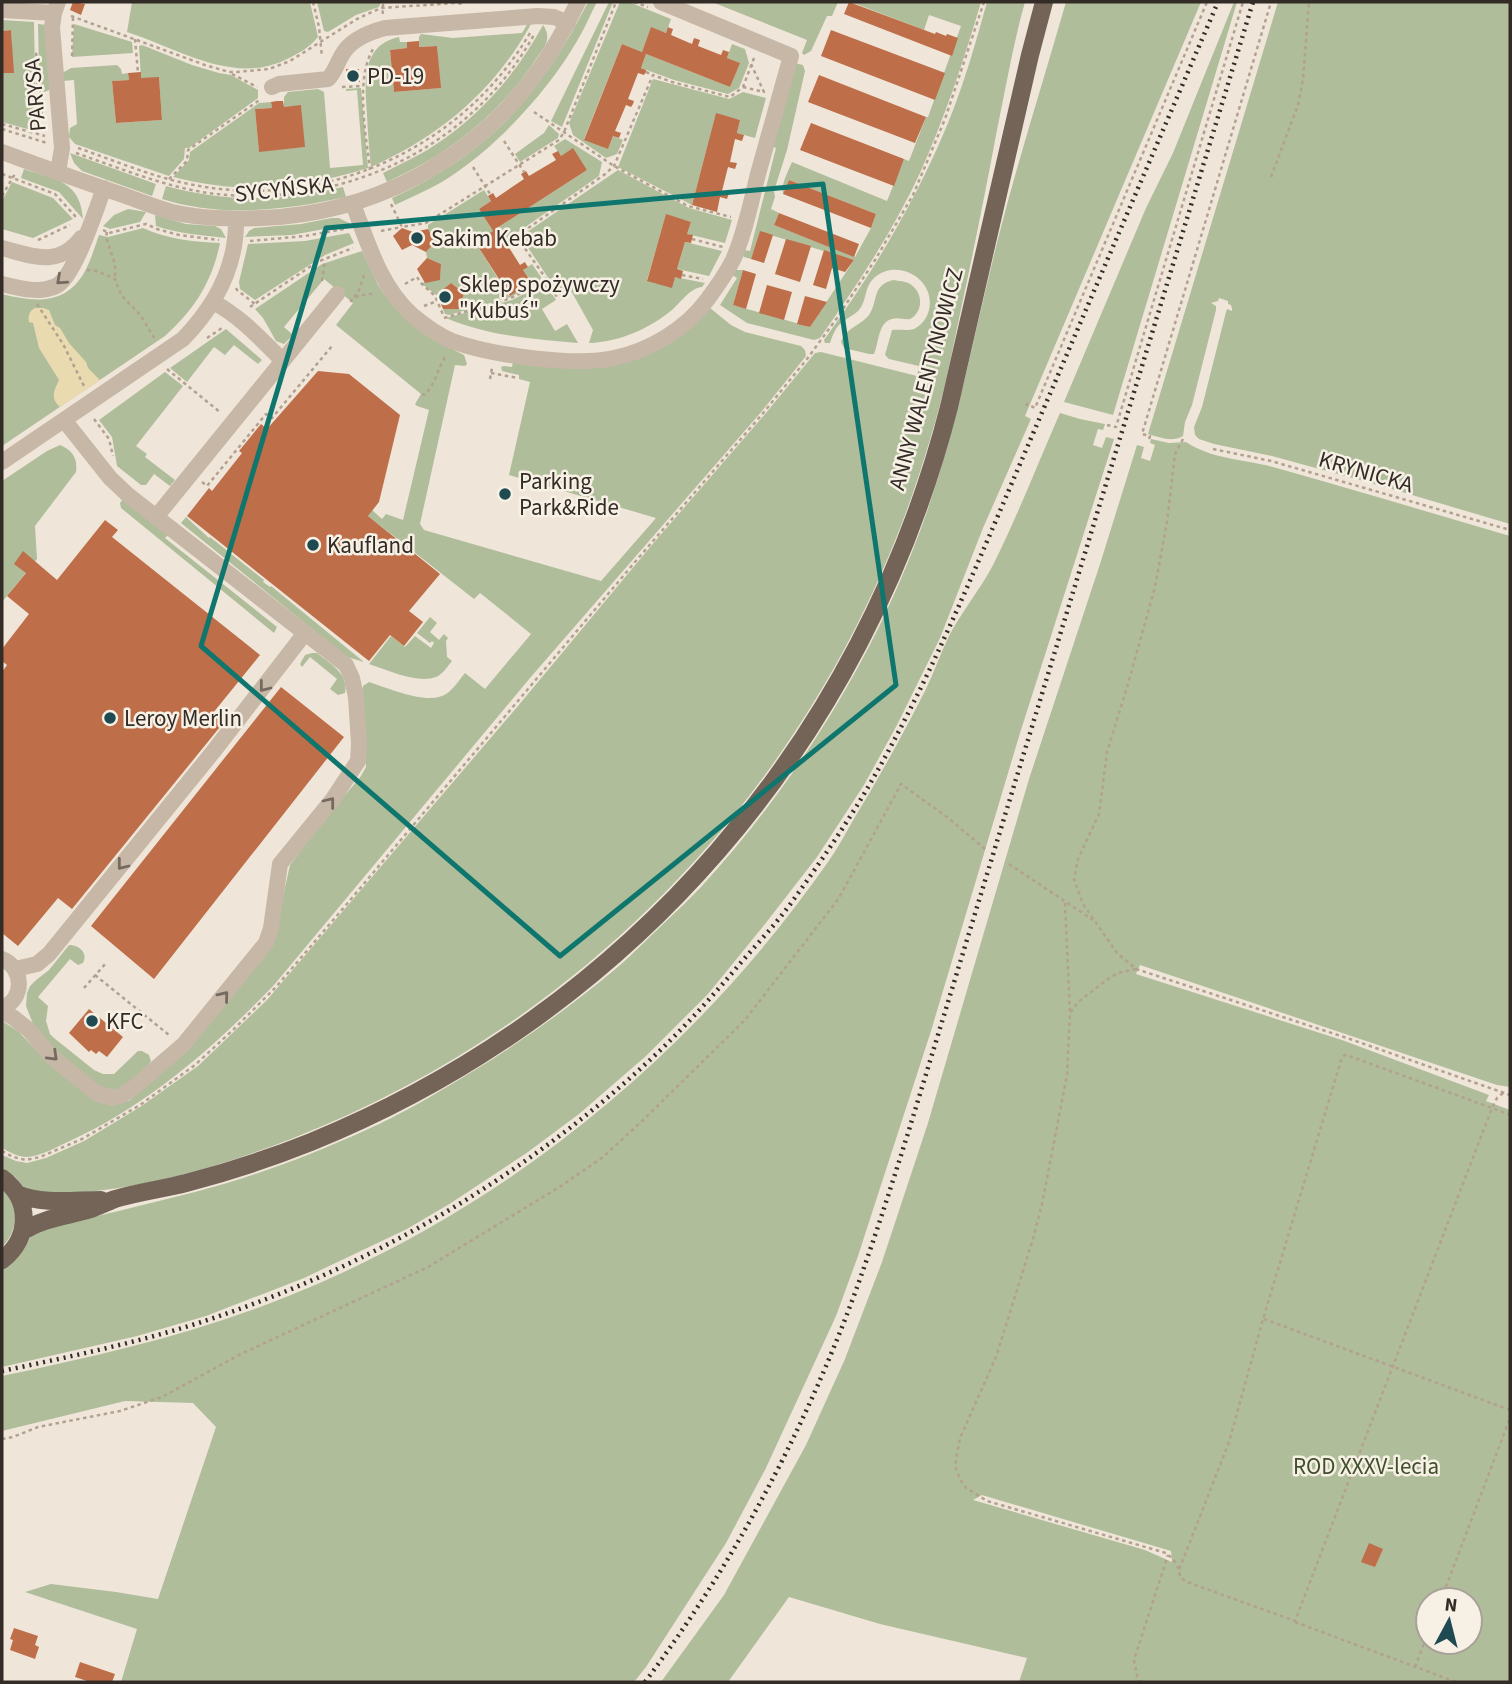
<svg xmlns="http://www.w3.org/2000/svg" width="1512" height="1684" viewBox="0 0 1512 1684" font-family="'Source Sans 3',sans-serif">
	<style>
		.green { fill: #afbd9a; fill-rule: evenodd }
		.sand { fill: #eadab0 }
		.building { fill: #be6e48 }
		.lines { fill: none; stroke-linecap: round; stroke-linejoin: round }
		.path { stroke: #b2a190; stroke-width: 2.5; stroke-dasharray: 3.5 3.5; stroke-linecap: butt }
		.minor { stroke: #c6b7a6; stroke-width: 16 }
		.major { stroke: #746458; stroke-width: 18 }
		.rail { stroke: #332b26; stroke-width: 4.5; stroke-dasharray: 2 5; stroke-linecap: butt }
		.oneway { stroke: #756a60 }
		.marked { fill: none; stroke: #0f766e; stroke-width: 5; stroke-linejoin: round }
		.poi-dot { fill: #1f4a51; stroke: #f7f0e5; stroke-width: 2.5 }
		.labels { text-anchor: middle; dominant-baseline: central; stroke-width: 5; stroke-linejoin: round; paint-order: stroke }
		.poi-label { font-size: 23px; fill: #332b26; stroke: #f7f0e5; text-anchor: start }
		.street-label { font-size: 23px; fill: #332b26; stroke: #f7f0e5 }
		.park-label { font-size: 23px; fill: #3f4f2c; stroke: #f7f0e5 }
	</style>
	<rect width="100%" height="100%" fill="#efe6d9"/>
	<path class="green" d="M132,2H284L296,3L297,2H310L318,37C310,47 298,54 287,59C234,86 177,48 127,32Z
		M317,2H381L379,7L356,15L328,32L324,31Z
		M588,2H597C590,15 585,28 577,41C550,88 502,141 457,172C438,186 416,195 395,205L392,198C488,154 541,95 588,2Z
		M609,2H613L562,127L551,121Z
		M620,2H629L671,19L666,33L651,28L642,52L622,44L584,139L608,149L613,136L623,140L617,154L606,158L573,135L569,123Z
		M712,2H838L832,16H827L811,51L804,55L802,53L807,40Z
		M851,2H981C964,60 945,117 920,173C893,231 857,285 820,338L814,340L747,323L720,305L737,278L732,275L735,270H743L733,305L810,327L854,260L760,232L751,259L744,257L742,255L744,250L750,251L776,148L771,146L794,63L803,65L805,71L787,150L774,191L775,197L771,209L779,213L774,225L855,257L871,228L876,214L789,180L783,194C781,183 788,172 792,162L887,201L904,159L909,161L926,117H928L961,26L929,15L924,30Z
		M987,2H1025C1013,44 1006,87 997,130C986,189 974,249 961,309C952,352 944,395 931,436C838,759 603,1017 291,1139C224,1165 143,1189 72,1193C58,1194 42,1196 28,1190C19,1186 23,1185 16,1178C14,1176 4,1170 2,1169V1155L16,1161L27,1163L46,1158L84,1141L140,1107L198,1066L267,1000L518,706L651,546L766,413L815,353L821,352L917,376L919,366L889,359L885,355L892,330C899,329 907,331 914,329C920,326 926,320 928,313C939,282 899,256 874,278C865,286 867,297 861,307C857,314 850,316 844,321C836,326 833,334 830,343H825L824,340C873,272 916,201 948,123C964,84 976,42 987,2Z
		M1066,2H1201L1025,416L1031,419L983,528L940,638L897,725L864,785L817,857L765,924L708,994L646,1056L579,1114L528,1152L451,1203L407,1229L304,1278L206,1316L137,1336L2,1367V1269L17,1258L32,1235L43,1229C93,1217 144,1205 195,1192C253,1177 311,1155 366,1130C400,1115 432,1096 465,1076C517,1045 566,1010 613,971C628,959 642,944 657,930C671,916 687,902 701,887C789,791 864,674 912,552C953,450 972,341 999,235C1019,157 1044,79 1066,2Z
		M1234,2H1237L1113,415L1064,402L1146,208L1173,153Z
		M1278,2H1510V524L1385,487L1272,456L1214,444L1199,439L1195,435L1194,427L1202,407L1226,312L1227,309L1232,311V309L1231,305L1228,304V301L1219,298L1218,301L1211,303L1216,306V310L1192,405L1185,422L1183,436C1172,443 1159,437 1148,434Z
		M2,20L34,22L36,124L31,130L2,122V73H13L11,30L2,31Z
		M528,23L531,24C495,90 439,137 371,167C369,150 368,133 367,116C365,85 360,45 399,37L400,42H407V48L390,50L394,92L440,88L437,46L419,47V37L421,34L453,38L522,33Z
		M38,24L47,25L49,81V90L42,93L43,116L40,117Z
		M74,24L132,42L133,53L72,57Z
		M543,25C546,29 548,34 547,40C546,46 540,53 536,59C511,98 474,132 435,157C420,166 403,174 387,182L383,173C400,164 419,156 435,145C481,115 517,73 543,25Z
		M732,44L745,49L749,63L739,88L728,94L674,80L641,68L646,54L730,87L739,63L727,58Z
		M142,45L192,65L219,73L231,75L258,90V98L189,148H185L184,159L169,176L75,144L69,137L70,128L77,124L74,80L63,81L64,72L71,68L117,65L121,69L122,74L128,73L129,80L112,81L116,123L162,120L159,78H141L139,46Z
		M653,79L729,99L743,92L766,98L755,138L737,133L740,120L716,114L692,205L618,167Z
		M361,88L368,168C300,189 243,195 173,177L189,160L190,152L259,103L271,102L272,108L255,109L259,151L304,147L301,106L284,107V97L288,92L318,89L324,92L330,168L363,165L357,90L346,91V89Z
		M549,125L559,134L558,138L520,162L515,154L544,133Z
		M565,139L602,162L599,176L505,241L497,228L587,170L573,149L561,156L554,146Z
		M70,153L156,184L152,196L82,171L74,163Z
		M24,169C55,180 80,180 83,219L59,192L21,178Z
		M618,170L689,208L732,220L725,243L687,234L691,222L666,215L647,280L671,287L675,277L705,283L702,287C690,288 681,302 672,310C649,329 619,342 589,343L593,330L570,289L563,300L523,240L524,234Z
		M12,182L53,198L73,219L33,238L2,229V201Z
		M166,186C229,203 279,201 343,187L346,197C287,210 221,218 162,199Z
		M484,190L491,201L479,209L493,231L475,242L509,296L531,282L523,270L532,264L541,277L540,281L511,297L449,315L445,314L443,309H459L463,292L451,283L436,295L421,283L440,279L441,264L427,258L426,252L435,242L428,229V225Z
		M128,209L146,212L140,222L110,229L103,226L114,215Z
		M155,215L186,224L215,226L221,229L226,238C202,235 179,234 156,226Z
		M332,218H339L351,224L292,235L245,237L249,231L254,228L301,224Z
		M143,228C166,239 194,242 220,243C212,282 194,310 165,336L2,446V294C34,302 66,306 85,271C91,260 95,246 99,235L108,237Z
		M349,233L354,243L325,255L255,300L240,289L239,282L248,244L305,241Z
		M685,242L722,251L709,276L677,269Z
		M362,251L378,285L384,294L434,340L464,355L467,364L465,366L455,365L420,524L424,530L601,581L656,518L509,475L530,382L519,379V375L502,371L501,367L504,366L512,367L513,362L599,367L710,308L731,325L745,332L801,346L805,350L806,356L762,411L530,678L274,985C214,1047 151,1103 72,1140C58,1146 42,1156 27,1157C18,1157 9,1152 2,1148V1021L18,1031L50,1065L94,1100C106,1106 118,1105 130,1100L178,1058L277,923L290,865L320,825L361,776L366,767L362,690L363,686L369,682C388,688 429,706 446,694C454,689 459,680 465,673L485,689L531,634L480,593L474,599L368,516L372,510L382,519L386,514L403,520L429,410L417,406L415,404L421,394L336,325L353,303L324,279L284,327L293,335L284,344L276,341L263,318L255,309L322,264Z
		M893,280C899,281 905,281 910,284C924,293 923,312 910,319C904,320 898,317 892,319C878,322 879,343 874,354H869L844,348L841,342C847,327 860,326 869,315C879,300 871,286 893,280Z
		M545,283L556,300L542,309L555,331L567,324L578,343C533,339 488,336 446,318L512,300Z
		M226,329L262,360L258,364L234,345L225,355L214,347L187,382L170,368Z
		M165,372L183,386L136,446L147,454L145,457L175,480L170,486L154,474L146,485H141L117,466L112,437L99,420Z
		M1060,413L1080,419L1105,424L1103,430L1098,429L1093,445L1102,448L1106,437L1114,439L1020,733L931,1031L858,1256L836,1316L765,1470L726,1543L646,1667L634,1682H121L137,1629L25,1592L51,1584L116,1592L158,1599L216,1427L193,1403L125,1401L2,1431V1376C98,1356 195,1334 286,1297C505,1210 693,1055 828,862C838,848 846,832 855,817C880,776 903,734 925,691C934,673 940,654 949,636C962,611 980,590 993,565C1018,515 1038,463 1060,413Z
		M1151,439L1169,443L1186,442C1211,459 1243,459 1273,467C1352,489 1431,513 1510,536V1087L1497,1085L1140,965L1136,974L1342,1040L1489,1095L1486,1101L1510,1110V1682H1019L1027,1658L880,1624L789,1597L728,1682H661L724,1595L806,1445L845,1359L882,1262L928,1123L1029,779L1101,561L1137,445L1144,447L1141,458L1150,461L1155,445L1150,443ZM982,1495L1171,1551L1172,1562L1145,1550L973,1500ZM1428,1600H1470V1642H1428Z
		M60,445C72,450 78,458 76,472L35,526L37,559L2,602V481L47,451Z
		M123,499L168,535L165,538L277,627L274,633L121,508L120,503Z
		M186,517L209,538L210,537L264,580L263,582L270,587L271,586L364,662L347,657L181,523Z
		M430,617L437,623L430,632L439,640L444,634L448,638L446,641L447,657L452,661C447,667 443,674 436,677C418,684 387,670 369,664L391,636L405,647L415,636L431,648L434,643L432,641L430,643L417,633Z
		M312,653H317C330,664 349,673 345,693L338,695L330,689L337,679L310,657L302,667L300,664L305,655Z
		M69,945C80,945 88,953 83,963L78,965L70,959L38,997L48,1006L46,1021L50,1034L54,1038L94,1070L103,1074H114L138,1051H142L149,1055L151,1061L149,1064L124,1087L114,1090L100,1087L52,1047L33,1024L26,1006L27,993L30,986L35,981L49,970Z
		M2,1189C19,1205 19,1230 2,1247Z"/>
	<path class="sand" d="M35,308H43L49,310L55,325L60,328L69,343L86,362L88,368L100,380L60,407C50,398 54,391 59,380L39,348L33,323L29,322C28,316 29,311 35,308Z"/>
	<path class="building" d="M73,2L85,4L81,15L70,10Z
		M849,2L935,34L936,32L946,36L947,34L958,38L952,56L844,14Z
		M651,27L666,33L668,27L670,28L673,29L671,35L692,44L694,38L700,40L698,46L721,55L723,50L729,52L727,58L740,63L730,87L646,54L641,68L646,70V72L644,75L638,73L628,99L634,101L633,104L631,107L626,105L615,131L621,133L619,138L613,136L608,149L584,140L622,44L642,52Z
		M11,30L14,73H2V31Z
		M831,30L945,73L935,100L821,56Z
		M419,41V47L437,46L441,88L394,92L390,50L407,48V42Z
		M346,69H359L360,82H347Z
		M141,72V78L159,77L162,120L116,123L112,81L129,80L128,73Z
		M819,75L926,117L915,143L808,102Z
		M277,101H283L284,107L301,105L305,147L259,152L255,109L272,108L271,102Z
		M716,113L740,120L737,133L744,135L742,141L735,139L730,162L737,163L735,169L728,167L722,191L729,193L727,199L720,197L717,212L692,205Z
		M811,123L904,159L894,186L800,150Z
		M573,148L587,170L497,228L505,241L510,238L513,243L508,246L520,265L525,262L526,264L528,267L523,270L531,282L510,296L475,242L493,231L479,209L491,201L488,196L493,193L496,198L524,179L521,174L526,171L529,176L556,160L552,154L558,151L561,156Z
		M789,180L876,214L871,228L783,194Z
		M779,213L859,244L854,257L774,225Z
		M666,214L691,222L687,234L693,235L691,243L685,242L677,269L683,271L681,279L675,277L672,288L647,281Z
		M402,228L413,232L428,229L435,242L426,252L412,245L402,250L393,236Z
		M760,231L773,235L764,263L751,259Z
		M786,239L811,246L800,282L775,274Z
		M824,250L854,260L845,272L832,268L826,289L813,285Z
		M427,258L441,264L440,280L425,283L417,269Z
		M743,270L756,274L746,309L733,305Z
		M451,283L464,293L459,309H443L437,294Z
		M767,285L792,292L784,320L759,313Z
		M805,296L827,302L810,327L797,324Z
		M318,371L349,374L400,415L379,502L368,516L440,574L409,611L423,622L404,646L390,635L369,661L187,516L209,488L212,491L242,453L239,451L261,424L267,429Z
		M105,520L118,530L112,537L260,655L213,713L224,722L72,909L58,898L18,946L2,933V672L7,665L2,661V649L29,614L7,596L26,573L14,564L23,551L57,580Z
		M281,687L344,737L154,979L91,926Z
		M89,1009L123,1037L107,1057L99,1051L96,1054L91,1050L89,1052L69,1033Z
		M1369,1543L1383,1549L1375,1567L1361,1562Z
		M14,1628L38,1636L35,1645L39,1647L35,1659L10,1650L13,1640L10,1639Z
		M80,1662L115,1674L112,1682H90L75,1677Z"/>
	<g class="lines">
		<path class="path" d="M313,2L319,27L322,57
			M634,2L648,7
			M383,14L382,8L384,2
			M71,16L205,65L229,72H236L269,69L290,61L357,19L374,11L382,8L454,3L465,4
			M135,39L138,73
			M72,56L73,18
			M646,72L653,75
			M232,74L257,87
			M342,87L363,86
			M743,87L764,92L751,64
			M534,112L614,166L688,206L731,217
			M2,124L45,136
			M2,129L47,143
			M34,131L39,126L36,49
			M504,141L524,172
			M78,148C116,161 155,178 194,185C325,211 463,148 530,33
			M76,153C119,168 163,186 208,193C339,210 471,150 535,33
			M473,167L490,194
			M370,170C366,135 355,80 373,49
			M2,174L55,194L76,217
			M1271,177L1298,105L1303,79L1309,2
			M169,179L187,161L188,150L261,99
			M2,196L16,172
			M391,204L402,227L426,223L559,140L564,132L616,2
			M103,230L109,233L146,224L157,229L179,235L219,240
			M381,231L402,227
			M107,232L106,237L115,264V279
			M517,237L547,280
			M692,239L723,247
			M38,240L70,225
			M511,240L604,175L614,166L653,75L672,82L730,97L743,87L754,58
			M250,241L305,236L344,229
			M87,270L97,271L115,279C122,302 128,300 141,316C146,324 151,333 156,341
			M364,275L359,290L351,301L358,296L376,293
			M682,275L703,279
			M322,281L325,260
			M405,284L417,277L421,283L435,296L444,317
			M236,288L237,290L255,304
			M37,304L63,344L84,386
			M424,306L437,301
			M250,307L317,262L353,248
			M444,318L511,298L547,280L558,299
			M207,338L222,328
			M167,369L221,413
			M491,373L518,378
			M490,379L492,368
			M422,394L424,395C436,385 437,368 446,356
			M1026,406L1027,404L1035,408L1207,2
			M94,419L109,439L113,456
			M1107,425L1116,427L1243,2
			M1149,439L1150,436L1142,434L1271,2
			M1183,439L1175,454L1167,522L1155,587L1128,684L1107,752L1099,814L1078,859L1074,879L1083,904L1117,953L1136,969L1350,1039L1510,1095
			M1213,449L1271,461L1510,530
			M202,482L207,486L266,414L272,418L332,346
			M1009,864L1093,920
			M1065,903L1070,1013
			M1136,969L1118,973L1108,979L1078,1002L1070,1013L1067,1075L1042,1204L1033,1239L996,1357L960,1438L957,1454L955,1466L960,1479L966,1488L987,1501L1166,1553L1173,1559L1179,1569
			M95,975L169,1035
			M84,988L107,962
			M1503,1093L1497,1098L1492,1108L1295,1621L1187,1582L1180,1577L1179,1570L1229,1442L1263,1319L1342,1057L1345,1055L1349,1056L1492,1108L1510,1115
			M2,1151L13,1157L26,1160L40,1157L82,1139L140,1105L195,1065L234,1029L276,987L346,905L635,562L764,412L807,359L837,318L875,260L913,195L945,119L984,2
			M1264,1319L1510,1410
			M2,1439L13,1437L38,1427L120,1411L162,1397L241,1354L428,1267L561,1186L603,1157L640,1123L745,1020L839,898L901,784L947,817L985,849
			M1441,1600L1510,1418
			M1295,1622L1456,1682
			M1415,1667L1428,1633
			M1141,1682L1138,1681L1134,1660L1168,1555"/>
		<path class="minor" d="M2,10L54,13
			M272,87L279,84L328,79C335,72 337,63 342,55C350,40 370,32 385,28L538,16L554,17L568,23
			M2,152C40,166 78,180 117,193C135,199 154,207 172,212C202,219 232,219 262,218C370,214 471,162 535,75C552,52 566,27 578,2
			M58,172L62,148L52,27L54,13L58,2
			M353,204C368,243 380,286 412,315C424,325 437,335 452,341C490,355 575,367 614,358C649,351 686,329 707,300C716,288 726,274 733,260C745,233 751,202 758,174C769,134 780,95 791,56L661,2
			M2,248C32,256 58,268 81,238
			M2,284C18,288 40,294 56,286C75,277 96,209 104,188
			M213,302C240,316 261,339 282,360
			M2,462L183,339C215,306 237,266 236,219
			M156,517L337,294
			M2,959C24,968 25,999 2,1008
			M15,969L37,964L49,954L213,752L305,633
			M2,1011L14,1018L29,1030L52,1057L95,1092L111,1098L120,1096L132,1089L184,1044L266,943L271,928L280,864L333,799L358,761L359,744L356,697L352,678L346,665L128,495L110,478L64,420"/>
		<path class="major" d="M2,1178C31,1199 31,1238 2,1260
			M17,1194C43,1205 74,1200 101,1200
			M22,1232C42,1218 68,1216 91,1209C99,1206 107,1202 115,1199C138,1192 163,1189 186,1183C228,1172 271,1158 311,1142C631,1012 864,740 949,407L1030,55L1044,2"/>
		<path class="rail" d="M2,1371C78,1355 155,1339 228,1313C384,1259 531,1171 651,1059C682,1030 711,998 738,966C757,944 777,923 794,899C824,857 854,813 879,768C936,666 980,557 1026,450C1090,300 1154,151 1218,2
			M645,1682C732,1566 801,1437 852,1301C873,1244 891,1187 909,1130L1253,2"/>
	</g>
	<defs><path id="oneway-chevron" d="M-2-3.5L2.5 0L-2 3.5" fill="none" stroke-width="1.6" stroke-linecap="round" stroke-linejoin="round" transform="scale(1.75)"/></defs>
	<g class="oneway">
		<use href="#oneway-chevron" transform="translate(61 280) rotate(138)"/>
		<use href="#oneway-chevron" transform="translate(264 687) rotate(128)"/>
		<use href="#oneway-chevron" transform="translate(330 802) rotate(-52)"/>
		<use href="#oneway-chevron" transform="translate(122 865) rotate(128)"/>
		<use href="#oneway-chevron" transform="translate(224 996) rotate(-51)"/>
		<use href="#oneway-chevron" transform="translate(53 1056) rotate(44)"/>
	</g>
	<path class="marked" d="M823,184L896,685L560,956L201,646L326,228Z"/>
	<g class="poi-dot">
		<circle cx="353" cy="76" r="7"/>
		<circle cx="417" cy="238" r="7"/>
		<circle cx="445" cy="297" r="7"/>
		<circle cx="505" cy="494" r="7"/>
		<circle cx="313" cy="545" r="7"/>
		<circle cx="110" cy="718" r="7"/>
		<circle cx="92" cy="1021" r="7"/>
	</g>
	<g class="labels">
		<g class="poi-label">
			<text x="367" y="76">PD-19</text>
			<text x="431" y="238">Sakim Kebab</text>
			<text x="459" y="284">Sklep spożywczy<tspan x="459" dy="26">"Kubuś"</tspan></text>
			<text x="519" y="481">Parking<tspan x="519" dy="26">Park&amp;Ride</tspan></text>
			<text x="327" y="545">Kaufland</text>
			<text x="124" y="718">Leroy Merlin</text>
			<text x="106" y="1021">KFC</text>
		</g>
		<g class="street-label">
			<text transform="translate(35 95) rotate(-95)">PARYSA</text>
			<text transform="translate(284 189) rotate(-6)">SYCYŃSKA</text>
			<text transform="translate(926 379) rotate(-75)">ANNY WALENTYNOWICZ</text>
			<text transform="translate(1366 472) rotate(16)">KRYNICKA</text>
		</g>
		<g class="park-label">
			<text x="1366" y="1466">ROD XXXV-lecia</text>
		</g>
	</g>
	<rect width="1512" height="1684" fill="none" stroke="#332b26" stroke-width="7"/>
	<g transform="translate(1449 1621) rotate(7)"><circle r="33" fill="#f7f0e5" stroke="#a9a199" stroke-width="2"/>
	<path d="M0-5L12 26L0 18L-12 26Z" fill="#1f4a51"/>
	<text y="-10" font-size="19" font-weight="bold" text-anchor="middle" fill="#332b26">N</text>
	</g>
</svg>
